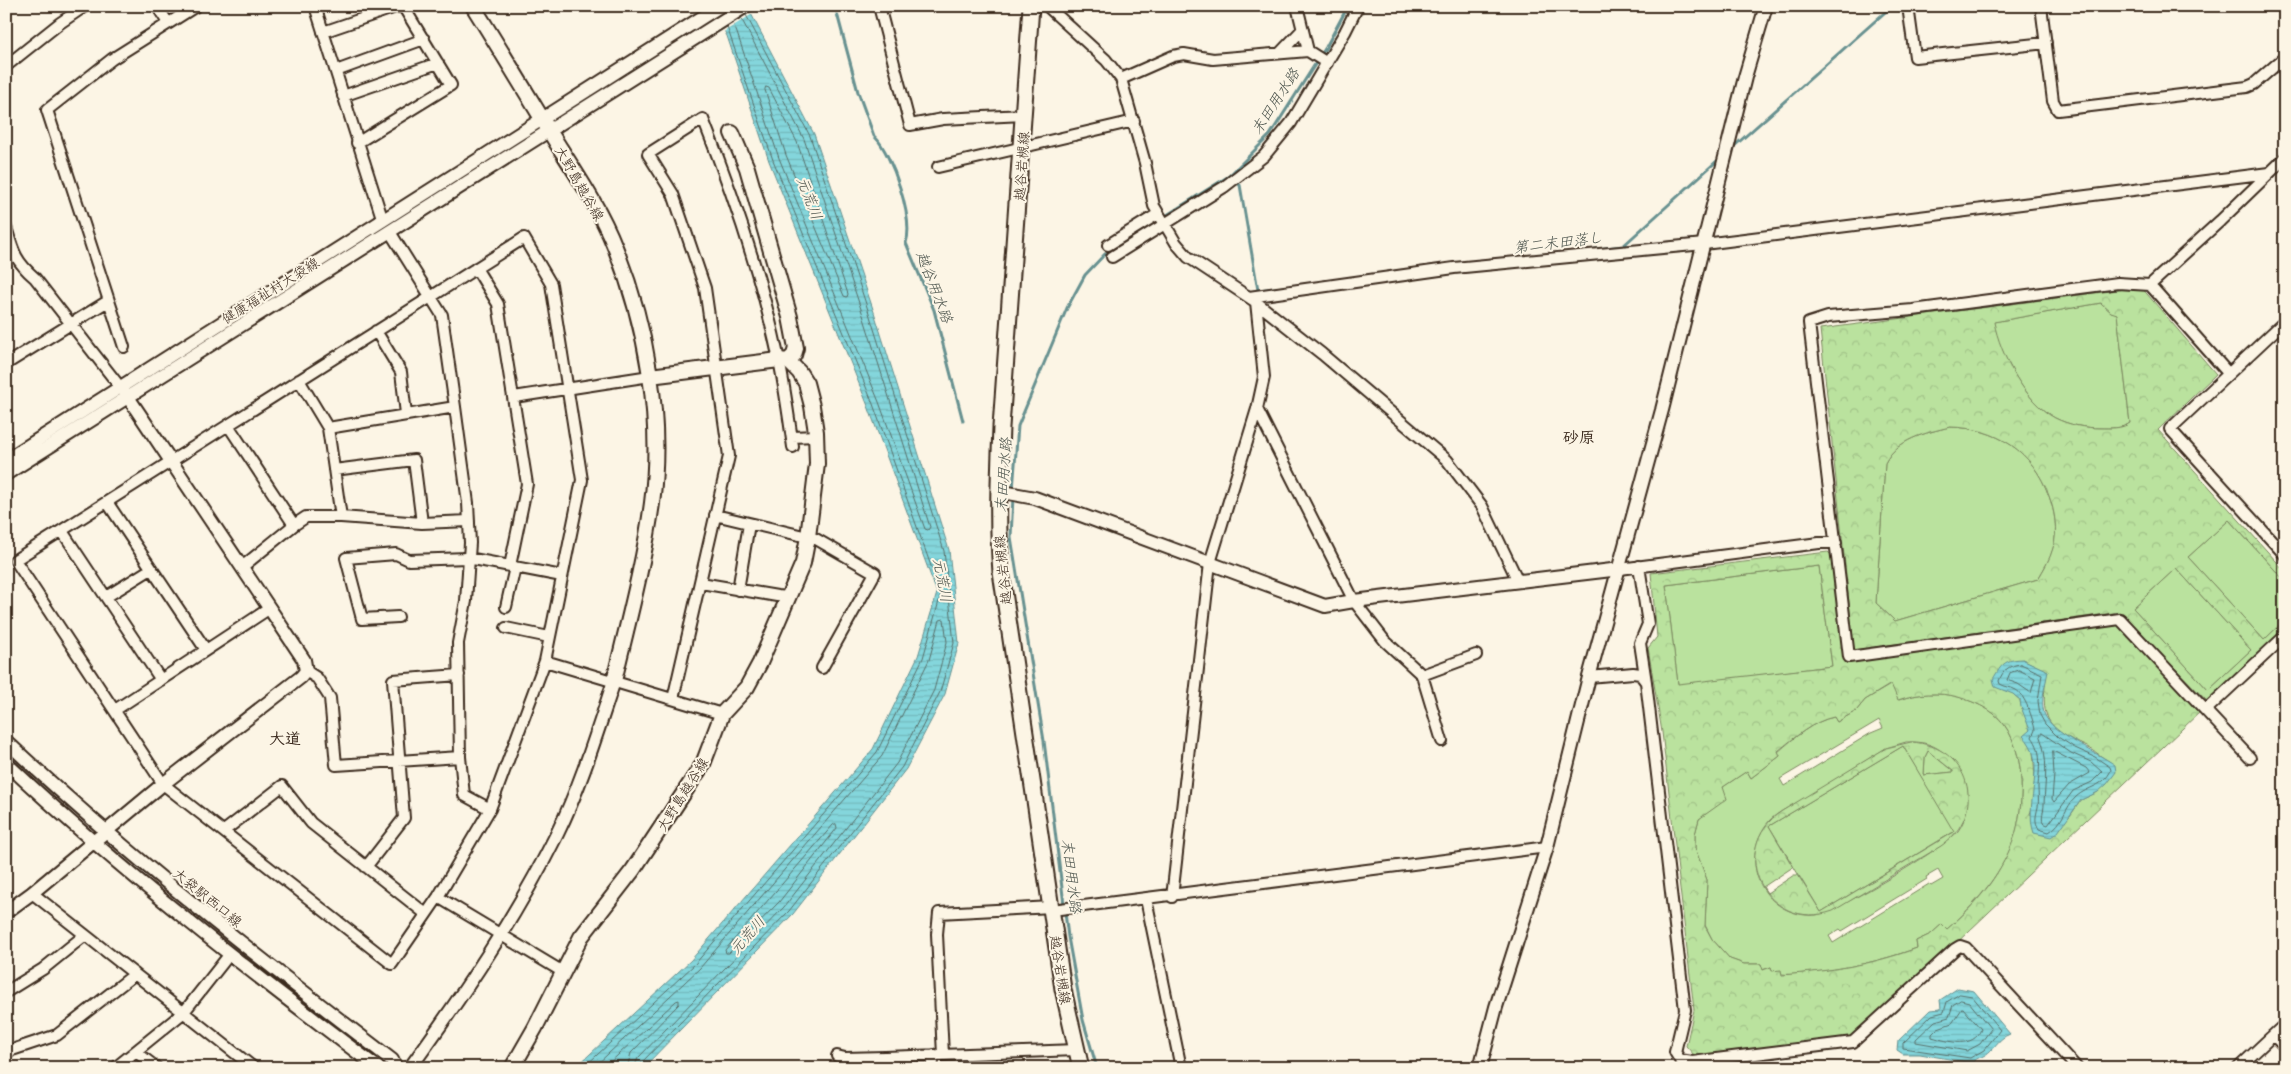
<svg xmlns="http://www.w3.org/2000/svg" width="2291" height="1074" viewBox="0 0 2291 1074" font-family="'Patrick Hand','Klee One',sans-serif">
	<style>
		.grass { fill: #bae29e; stroke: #7a865e; fill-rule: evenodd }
		.park { fill: url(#park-crowns); stroke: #7a865e; fill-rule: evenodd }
		.water { fill: url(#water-rules); stroke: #679190 }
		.pier { fill: #fcf5e5 }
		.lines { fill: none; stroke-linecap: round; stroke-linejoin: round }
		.shore { stroke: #586f6a; stroke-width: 1 }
		.stream { stroke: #679190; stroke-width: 3 }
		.minor-casing { stroke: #3b2a1e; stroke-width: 14 }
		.tertiary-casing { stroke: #3b2a1e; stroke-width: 16 }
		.secondary-casing { stroke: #3b2a1e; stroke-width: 18 }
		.primary-casing { stroke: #3b2a1e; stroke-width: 19 }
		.minor { stroke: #fcf5e5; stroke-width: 10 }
		.tertiary { stroke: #fcf5e5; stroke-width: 12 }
		.secondary { stroke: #fcf5e5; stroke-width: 14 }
		.primary { stroke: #fcf5e5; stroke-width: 15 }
		.labels { text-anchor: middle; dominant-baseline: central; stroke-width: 4; stroke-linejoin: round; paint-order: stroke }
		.street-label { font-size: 14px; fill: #3b2a1e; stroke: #fcf5e5 }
		.water-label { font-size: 15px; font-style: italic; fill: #4d554e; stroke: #fcf5e5 }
		.quarter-label { font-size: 16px; font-weight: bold; fill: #3b2a1e; stroke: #fcf5e5 }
	</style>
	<defs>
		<pattern id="park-crowns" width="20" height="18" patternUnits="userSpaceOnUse" patternTransform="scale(1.25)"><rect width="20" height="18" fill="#bae29e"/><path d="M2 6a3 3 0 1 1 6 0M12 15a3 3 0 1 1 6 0" fill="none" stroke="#a1c288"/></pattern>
		<pattern id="water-rules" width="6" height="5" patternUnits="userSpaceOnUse" patternTransform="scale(1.25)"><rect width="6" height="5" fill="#84d6dc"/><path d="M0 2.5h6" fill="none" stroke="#73b8bc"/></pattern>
	</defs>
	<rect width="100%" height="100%" fill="#fcf5e5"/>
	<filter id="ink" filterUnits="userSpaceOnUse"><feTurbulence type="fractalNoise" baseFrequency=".02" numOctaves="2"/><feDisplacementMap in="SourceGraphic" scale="10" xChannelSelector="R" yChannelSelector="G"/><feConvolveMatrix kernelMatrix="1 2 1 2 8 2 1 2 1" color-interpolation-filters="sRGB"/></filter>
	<g filter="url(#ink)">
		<path class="grass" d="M2101,303L2111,312L2117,313L2130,423C2122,429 2110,428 2100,428C2085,428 2069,425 2055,418C2025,402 2000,354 1993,322Z
			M1950,427C1997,428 2033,451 2049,496C2055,513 2058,531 2053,549C2050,560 2043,570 2038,579L1895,621L1876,603L1885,463C1897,439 1925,433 1950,427Z
			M2229,520L2285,581V620L2264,640L2188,557Z
			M1819,566L1832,666L1678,685L1666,585Z
			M2176,568L2251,650L2208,690L2133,608Z
			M1892,684L1899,700C1918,693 1939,692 1959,697C1971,701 1982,705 1993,713C2027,739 2026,805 2013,842C2000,876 1974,906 1947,929L1942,924L1931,934L1916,941L1917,948C1881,961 1845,969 1807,973C1795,974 1784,976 1772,972L1771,967L1762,970L1761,964H1744L1730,959L1712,939L1705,925L1707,880L1695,848V834L1699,819L1712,809L1723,787L1747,771L1751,778L1780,756L1778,752C1794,738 1813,721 1834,717L1837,722L1856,711L1865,700ZM1879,720L1883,728L1871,733L1784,786L1780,779ZM1906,742C1943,740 1951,760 1967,788C1969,803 1967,818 1958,831C1946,847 1835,913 1816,915C1797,917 1777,908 1766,893C1749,871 1752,840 1770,820C1779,811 1795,804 1806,798C1833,781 1859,765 1886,748ZM1938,870L1943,879L1931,886L1929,884L1833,943L1829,936L1840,929L1842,931L1927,879L1926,877Z
			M1903,746L1955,831L1821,912L1769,826Z
			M1928,751L1954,772L1924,775L1925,757Z"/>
		<path class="park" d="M2141,287L2216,374L2158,430L2285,571V581L2229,520L2188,557L2264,640L2285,620V630L2207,701L2120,612L1854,650L1820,329ZM2101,303L2111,312L2117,314L2130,423C2122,429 2110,428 2100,428C2085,428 2069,425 2055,418C2025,402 2000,354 1994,322ZM1950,427C1997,428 2033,451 2049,496C2055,512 2058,531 2053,548C2050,559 2044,569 2038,579L1895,621L1876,603L1885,463C1897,439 1925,433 1950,427ZM2176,568L2251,650L2208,690L2133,608Z
			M1828,552L1834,557L1847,663L2120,625L2202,710L1949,950L1850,1039L1695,1056L1686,1046L1694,1010L1662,732L1648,648L1657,637L1651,573ZM1819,566L1832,666L1678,684L1666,585ZM2022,659L2047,671C2040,718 2044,727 2087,747C2096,751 2102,758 2110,762L2098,792L2081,800L2070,816L2030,814C2038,792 2034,753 2030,730C2028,719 2021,711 2020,700L2013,694ZM1891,684L1898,700C1918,693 1939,692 1958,697C1971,701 1982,705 1993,713C2027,739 2026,805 2013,841C2000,876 1975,906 1947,929L1942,924L1931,934L1916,941L1917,948C1871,965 1830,971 1782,975L1781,970L1772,971L1771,967L1763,970L1761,964H1744L1730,959L1712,939L1705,926L1707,880L1695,848V834L1699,819L1727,799L1723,787L1747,771L1751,778L1780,756L1778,751C1794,738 1813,721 1834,717L1837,722L1856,711L1865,700Z
			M1911,742C1970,745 1989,813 1941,846L1833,911C1767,934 1724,849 1782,811L1886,748ZM1903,746L1954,832L1821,912L1798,875H1794L1767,893L1763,887L1793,867L1769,826ZM1928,751L1953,771V772L1924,775L1925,757Z"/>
		<path class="water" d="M710,6H747L814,134L874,312L949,550L959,643L945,694L906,769L793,914L643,1068H575L691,960L873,749L918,656L937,593L868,406L769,161L727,36Z
			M2022,659L2048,671C2046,684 2040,700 2044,713C2052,735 2096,751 2115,765L2116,772L2107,784L2098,792L2081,800L2058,832L2051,837L2034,833C2023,803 2049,761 2023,736L2030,730L2021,707L2020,700L2013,694L1995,687L1993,679C2002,664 2004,660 2022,659Z
			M1958,988L1974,991L2010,1034C1997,1039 1995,1049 1985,1055C1980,1058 1976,1058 1972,1063L1920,1054H1903L1897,1050L1898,1041L1930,1010L1941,1009L1940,1000Z"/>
		<path class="pier" d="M707,6H750L754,13L722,33Z"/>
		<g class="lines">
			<path class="shore" d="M733,23L737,33L779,158L879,402L925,529L928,530L930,527L863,315L804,139L741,18
				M766,87L769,88L797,142L848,294L847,297L844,296L786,155L765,90Z
				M2021,664L2042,674L2038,701L2040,715L2045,724L2058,737L2075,748L2095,757L2110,767L2111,770C2104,787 2088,786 2076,797C2065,807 2063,824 2049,832L2039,829C2034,821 2036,816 2038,807C2039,800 2038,793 2038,787C2039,770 2043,751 2032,737L2035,730C2033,719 2025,695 2016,690C2011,687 2005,687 2000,684L1999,681C2003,670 2009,665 2021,664Z
				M2019,670L2035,678L2031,693L2018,684L2007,680L2010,673Z
				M2042,733L2071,753L2091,762L2102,772L2092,782L2073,791L2048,825L2043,823C2041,816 2044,811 2044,804C2045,781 2049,759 2040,737Z
				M2053,751L2086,768L2090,773L2069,785L2054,802L2052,799L2054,775Z
				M836,824L837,828L779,902L729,953H726L725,950L833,825Z
				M1960,994L1972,996L2000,1030L1984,1050L1970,1058L1903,1048V1043L1932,1015L1944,1012L1947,1002Z
				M1961,1000L1969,1002L1991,1029L1980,1044L1967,1051L1916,1042V1039L1935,1021L1949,1017L1953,1005Z
				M1963,1008L1981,1029C1974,1049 1949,1042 1932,1037V1034L1938,1028L1952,1023Z
				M583,1068L695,964L877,752L923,658L941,594L873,404L773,160L727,27
				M593,1068L700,968L882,756L929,660L940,620L944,619L947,642L934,690L897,763L784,907L638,1058L634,1068
				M604,1068L676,1001L679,1000V1004L631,1053L627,1068
				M640,1068L642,1062L789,911L902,767L940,692L954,643L944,551L869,313L810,136L746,15"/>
			<path class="stream" d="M835,6L858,92L874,136
				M875,137C892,154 914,219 906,243L934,310L963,421
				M1731,149L1892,6
				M1235,182L1240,185L1258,290L1294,286
				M1571,252L1623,246L1719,159
				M1013,490L1018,426L1067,308L1085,275L1105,254L1229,176L1270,135L1326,47L1348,6
				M1013,497L1011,537L1044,741L1068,937L1083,1020L1097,1068"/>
			<defs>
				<path id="minor" d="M157,6L168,23
					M315,6L383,221
					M879,6L910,125L943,119L1024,115
					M1047,6L1106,60L1121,79L1145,163L1154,206L1176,243L1188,257L1256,302L1322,354L1447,460L1482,506L1518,581
					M1297,6L1308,51
					M1908,6L1915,57L2046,43
					M2041,6L2053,101L2058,110L2247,87L2254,84L2285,57
					M323,32L399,6
					M1280,53L1303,29
					M6,66L60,23L85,6
					M336,71L424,39
					M1121,79L1173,56L1184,54L1213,59L1308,51L1327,63
					M343,96L438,63
					M357,143L451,85L403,6
					M938,167L1134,121
					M6,227C13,251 15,261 35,278L124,392
					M390,232L442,315L455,407L468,503L470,543L466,601L458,643L460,757L464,795L490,809
					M524,238L551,284L582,480L545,661L490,809L438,897L392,964L163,784L15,560Z
					M1108,245L1158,214
					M1112,257L1224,187L1264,156L1291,123L1345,32L1358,6
					M476,268L498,304L527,484L510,566
					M2150,285L2220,221L2285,158
					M1249,297L1454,268L1704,244L2269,173
					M2285,321L2170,429L2285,555
					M376,331L401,372L406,414
					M124,347L47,110L112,59L196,6
					M6,364L108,301
					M2228,373L2150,285L2118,283L1913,310L1828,317L1809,323L1849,657L2120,619L2250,758
					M299,380L328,428L341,517
					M514,397L650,376
					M1257,409L1354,601L1385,641L1422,675L1442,741
					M228,425L294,525L242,567
					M328,428L455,407
					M792,437L816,436
					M334,470L414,460L422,523
					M107,502L206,650
					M715,515L816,539L875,573L822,668
					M294,525L306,517H341L422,523L469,521
					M62,531L161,680
					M1639,566L1648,624L1640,643L1646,682
					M1620,569L1819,543H1836
					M701,583L777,596L789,597
					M738,590L749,524
					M106,597L151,569
					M506,607L515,567
					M398,617L362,619L346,558L396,554L409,560L468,558L562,576
					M506,628L549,637
					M545,661L722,714
					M306,671L317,678L330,698L336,765L460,757
					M1422,675L1476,655
					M1589,677L1633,673L1640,674L1646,682L1685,1010L1675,1052L1680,1060L1692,1062L1853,1042L1955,949L1960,946L1966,948L2077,1068
					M673,699L729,456L705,288L673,194L648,154L703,119C734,196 762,279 779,360C785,389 789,418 793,447
					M115,710L270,608
					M2206,710L2285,636
					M224,831L282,786L311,823L426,914
					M366,867L404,818L393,680L459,675
					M32,893L254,1068
					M438,897L563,972
					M1172,897L1210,563L1257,409L1264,377L1256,302
					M1146,899L1181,1068
					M1052,910L1547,847
					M6,992L43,969L85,935
					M2273,1035L2285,1047
					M6,1052L57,1035L135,974
					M136,1052L157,1068
					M943,1055L937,934L939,913L1052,907
					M837,1056L845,1058L885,1057L1076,1050
					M115,1068L184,1012L229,955
					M932,1068L934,1055
					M2238,1068L2285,1024"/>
				<path id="tertiary" d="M6,460L720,6
					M6,474L746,6
					M998,491L1035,498L1325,606L1354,601L1620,569
					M6,741C128,856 260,959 392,1060L396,1068
					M6,763C123,873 249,971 378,1068
					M6,912L32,893L163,784L301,677L306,671L304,660L128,397
					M410,1068C464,993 516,917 557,834C581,785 597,732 614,681
					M1480,1068L1496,1007L1547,847L1589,677L1662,410L1745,77L1766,6"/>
				<path id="secondary" d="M473,6C502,52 530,99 558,145C579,178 601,211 615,247C647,327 663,418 652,503C644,563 628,622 614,681
					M732,133L747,168L790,317L796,348L794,355L788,361
					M512,1068L535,1028L581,937L633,870L703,764L722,714L747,687L760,663L803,563L808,537L817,464L816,432L812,406L806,383L799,372L788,361L779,360L650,376"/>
				<path id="primary" d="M1031,6L1001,427C999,476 997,524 1001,572L1063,989L1081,1068"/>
			</defs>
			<use href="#minor" class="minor-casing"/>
			<use href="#tertiary" class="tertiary-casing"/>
			<use href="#secondary" class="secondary-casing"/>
			<use href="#primary" class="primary-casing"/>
			<use href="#minor" class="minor"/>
			<use href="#tertiary" class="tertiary"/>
			<use href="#secondary" class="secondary"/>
			<use href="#primary" class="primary"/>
		</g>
	</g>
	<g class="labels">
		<g class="street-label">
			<text transform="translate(1021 166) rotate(-86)">越谷岩槻線</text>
			<text transform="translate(580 183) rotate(60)">大野島越谷線</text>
			<text transform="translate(270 290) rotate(-32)">健康福祉村大袋線</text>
			<text transform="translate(1002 570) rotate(-96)">越谷岩槻線</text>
			<text transform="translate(682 794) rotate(-58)">大野島越谷線</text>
			<text transform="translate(208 897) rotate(39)">大袋駅西口線</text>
			<text transform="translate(1061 970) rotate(81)">越谷岩槻線</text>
		</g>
		<g class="water-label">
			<text transform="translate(1275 101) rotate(-57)">末田用水路</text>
			<text transform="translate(810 198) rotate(69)">元荒川</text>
			<text transform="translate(1558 242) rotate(-7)">第二末田落し</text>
			<text transform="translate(935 287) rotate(69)">越谷用水路</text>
			<text transform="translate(1003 475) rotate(-86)">末田用水路</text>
			<text transform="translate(943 580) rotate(79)">元荒川</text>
			<text transform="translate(1072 876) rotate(83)">末田用水路</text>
			<text transform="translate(747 935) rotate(-49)">元荒川</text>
		</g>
		<g class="quarter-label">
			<text x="1579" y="437">砂原</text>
			<text x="285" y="738">大道</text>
		</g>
	</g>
	<rect width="2291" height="1074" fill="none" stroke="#fcf5e5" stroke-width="25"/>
	<rect x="12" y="12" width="2266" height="1049" fill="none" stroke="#3b2a1e" stroke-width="2" filter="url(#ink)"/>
</svg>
